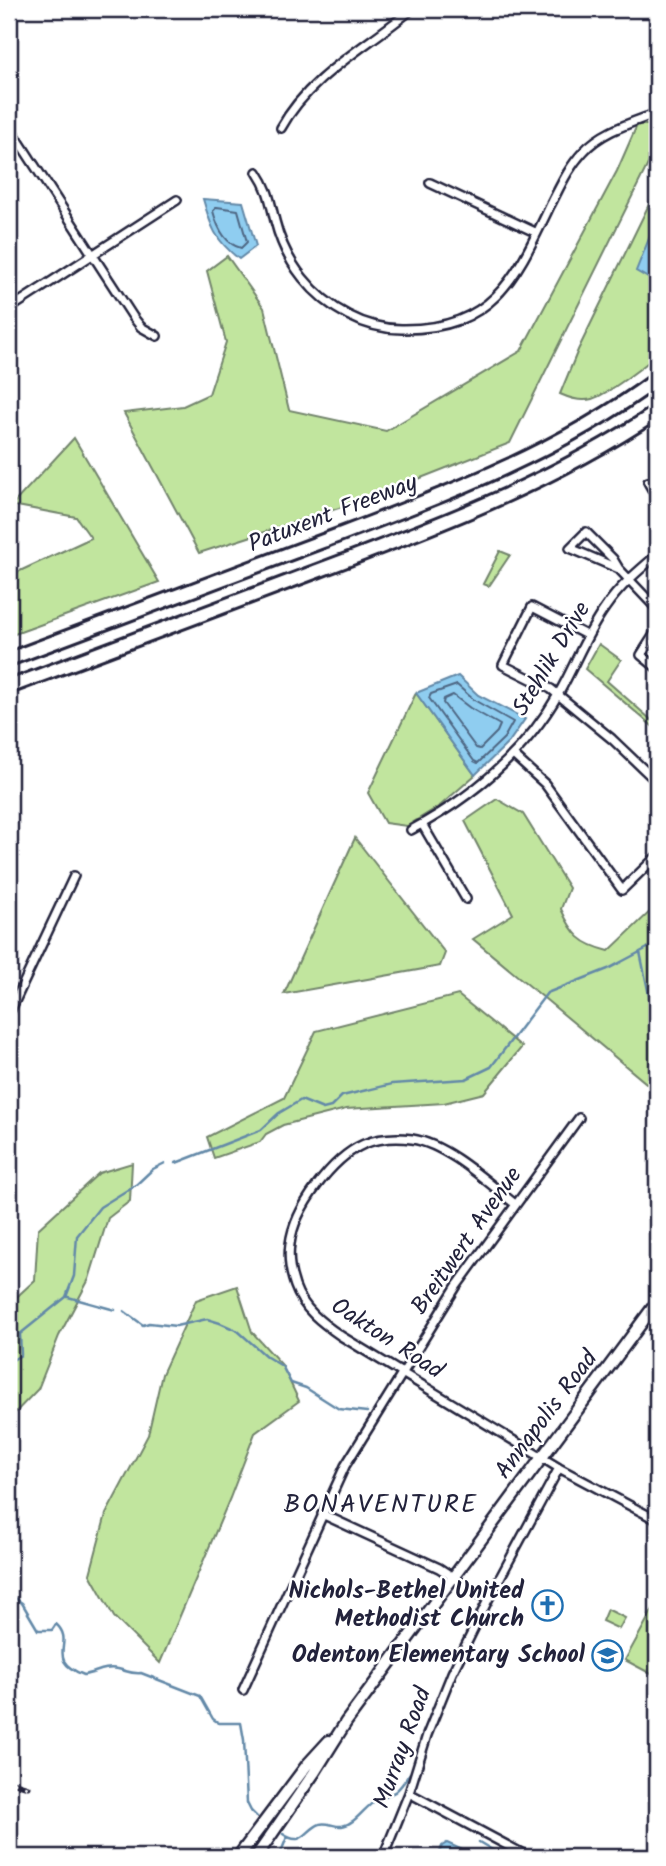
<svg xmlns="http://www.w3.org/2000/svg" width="666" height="1866" viewBox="0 0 666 1866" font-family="Kalam,sans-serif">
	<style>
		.green { fill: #c1e59e; stroke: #72846c; stroke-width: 2 }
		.water { fill: #8fcdf0; stroke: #6389a8; stroke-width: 2 }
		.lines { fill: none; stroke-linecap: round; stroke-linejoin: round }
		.shore { stroke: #4e6683; stroke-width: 2 }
		.stream { stroke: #6389a8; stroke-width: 2.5 }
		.street-casing { stroke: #22223b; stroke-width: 12 }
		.secondary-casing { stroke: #22223b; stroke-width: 15 }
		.highway-casing { stroke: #22223b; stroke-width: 18 }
		.street { stroke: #fff; stroke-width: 7 }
		.secondary { stroke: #fff; stroke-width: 10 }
		.highway { stroke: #fff; stroke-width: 12 }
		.rail-casing { stroke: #22223b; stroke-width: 5 }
		.rail { stroke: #fff; stroke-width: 2.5; stroke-dasharray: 8; stroke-linecap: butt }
		.labels { text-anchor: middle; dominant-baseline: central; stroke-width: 5; stroke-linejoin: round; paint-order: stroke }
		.street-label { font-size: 24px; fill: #22223b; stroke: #fff }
		.poi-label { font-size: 24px; font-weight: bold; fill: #22223b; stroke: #fff; text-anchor: end }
		.neighbourhood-label { font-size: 26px; letter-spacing: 2px; fill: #22223b; stroke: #fff }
	</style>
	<rect width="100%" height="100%" fill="#fff"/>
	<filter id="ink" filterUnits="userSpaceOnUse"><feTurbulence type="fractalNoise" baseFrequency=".0143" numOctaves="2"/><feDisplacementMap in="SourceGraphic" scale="14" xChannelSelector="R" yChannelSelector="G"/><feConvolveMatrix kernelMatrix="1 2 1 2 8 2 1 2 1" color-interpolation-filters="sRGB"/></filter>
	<g filter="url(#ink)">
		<path class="green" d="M637,125H657V146L510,443L370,498L199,553L124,413L183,406L209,394L226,342L207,271L227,256L264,308L289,410L386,431L521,351L617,171Z
			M657,188V355C644,366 608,394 592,399C582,402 569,398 560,394L578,350Z
			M74,438L159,582L9,636V576L91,538L76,517L12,505Z
			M500,551L510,555L489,586L483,584Z
			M599,644L621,660L607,681L657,725V730L585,669Z
			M416,693L475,775L441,805L407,826L385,823L368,793Z
			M497,799L523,814L569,888L561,909C573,935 581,944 609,951L657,905V1092L473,939L513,914L465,821Z
			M355,838L445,953L440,966L284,994Z
			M458,995L522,1047L484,1093L444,1103L346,1109L283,1125L266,1134L260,1142L214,1158L207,1137L284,1098L316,1031Z
			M132,1163L130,1201L108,1218L89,1279L59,1336L38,1389L9,1419V1304L35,1280L38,1229L99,1173Z
			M237,1286L252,1332L282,1365L299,1401L255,1433L230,1498L160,1663L114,1617L90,1574L106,1514L148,1435L162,1374L196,1300Z
			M657,1602V1677L625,1660Z
			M607,1609L625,1618L619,1629L602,1621Z"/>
		<path class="water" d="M203,199L243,202L256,246L239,259C215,240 211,227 203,199Z
			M657,230V283L636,271L652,231Z
			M458,676L478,695L525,719L509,742L475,775L416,693Z
			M447,1843L478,1857H438L442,1846Z"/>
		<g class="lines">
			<path class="shore" d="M217,207L238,210L247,242L241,248C224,244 217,226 213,211Z
				M457,685L474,700L513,722L504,738L478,763L474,761L429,698L431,694Z
				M453,695L470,708L500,725L497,732L480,749L476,748L443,703L444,699Z"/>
			<path class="stream" d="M640,952L653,1014L657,1020
				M176,1163L261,1130L279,1113L301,1100L323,1109L331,1107L342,1096L392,1084L466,1079L491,1067L547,993L608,969L657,943
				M68,1297L115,1310
				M124,1311L143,1325L149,1323L176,1326L207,1319L220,1323L238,1331L267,1357L282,1366L291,1383L306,1388L339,1409L367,1412
				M9,1362L21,1355L20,1334L66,1297L74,1276L77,1236L100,1207L137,1184L153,1169L165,1163
				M9,1594L22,1603L38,1630H52L56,1624C77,1643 43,1659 84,1675C96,1673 104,1666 118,1669C127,1671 131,1674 141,1673L200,1696L213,1719L219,1723H241L244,1740L247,1803L251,1811L257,1817
				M283,1834C303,1848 306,1829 320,1824C328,1822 335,1827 342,1826C356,1824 365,1806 377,1800C383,1796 391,1795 396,1791C402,1786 406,1779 410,1773
				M479,1842L504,1857
				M279,1857L287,1837"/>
			<defs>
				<path id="street" d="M9,126L133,317L141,327L157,336
					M281,128C310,75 367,47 412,9
					M257,172C269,190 270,201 275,221C280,241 290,262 303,278C327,308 365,330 404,329C494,329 516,277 550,206C560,187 568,168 583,152C602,131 631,123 657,113
					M430,183L537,233
					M9,309L177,200
					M648,482L657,498
					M619,569L613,559L586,532L570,548L619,569L657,609
					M657,630L641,655L657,668
					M588,636L532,607L503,665L551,689L612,739L657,782
					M513,755L545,784L622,890L657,856
					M422,824L466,899
					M411,830C471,798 525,753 559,693C575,665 586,634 605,608C619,587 638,571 657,555
					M9,1014L74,876
					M515,1204C487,1182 447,1144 412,1139C396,1137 379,1138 364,1144C332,1158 294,1209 290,1244C288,1258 290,1272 295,1286C303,1309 322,1323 341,1336L559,1468L657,1520
					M322,1514L439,1568L488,1600
					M243,1690L345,1466L456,1287L579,1118
					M409,1793L529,1857
					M383,1857L409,1793L427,1735L452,1673L488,1600L559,1468"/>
				<path id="secondary" d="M238,1857L307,1765L329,1741
					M256,1857L314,1773L346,1722L657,1302"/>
				<path id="highway" d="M9,659C113,619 218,580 323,541C439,497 557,454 657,379
					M9,687C110,649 211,611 312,573C432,528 550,484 657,412"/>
			</defs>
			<use href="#street" class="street-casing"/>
			<use href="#secondary" class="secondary-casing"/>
			<use href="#highway" class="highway-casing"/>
			<use href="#street" class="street"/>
			<use href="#secondary" class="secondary"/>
			<use href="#highway" class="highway"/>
			<defs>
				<path id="rail" d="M9,1781L28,1787"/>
			</defs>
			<use href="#rail" class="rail-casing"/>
			<use href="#rail" class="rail"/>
		</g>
	</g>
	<defs>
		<symbol id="church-ring" viewBox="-11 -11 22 22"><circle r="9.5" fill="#fff" stroke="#1f6fb2" stroke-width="1.5"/><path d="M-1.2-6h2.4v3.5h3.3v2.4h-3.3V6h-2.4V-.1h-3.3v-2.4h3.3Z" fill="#1f6fb2"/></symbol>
		<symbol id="school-ring" viewBox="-11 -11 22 22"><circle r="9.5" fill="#fff" stroke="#1f6fb2" stroke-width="1.5"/><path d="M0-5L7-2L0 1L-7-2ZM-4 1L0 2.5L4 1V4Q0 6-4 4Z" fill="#1f6fb2"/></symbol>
	</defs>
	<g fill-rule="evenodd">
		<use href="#church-ring" x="530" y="1588" width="35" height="35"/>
		<use href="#school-ring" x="590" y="1638" width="35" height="35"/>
	</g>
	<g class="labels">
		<g class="street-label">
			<text transform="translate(333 514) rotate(-21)">Patuxent Freeway</text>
			<text transform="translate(552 659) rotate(-59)">Stehlik Drive</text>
			<text transform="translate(467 1241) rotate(-55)">Breitwert Avenue</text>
			<text transform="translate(387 1339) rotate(33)">Oakton Road</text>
			<text transform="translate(547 1415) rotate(-53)">Annapolis Road</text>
			<text transform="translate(403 1748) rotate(-70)">Murray Road</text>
		</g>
		<g class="poi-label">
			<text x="524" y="1591">Nichols-Bethel United<tspan x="524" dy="28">Methodist Church</tspan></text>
			<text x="585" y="1655">Odenton Elementary School</text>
		</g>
		<g class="neighbourhood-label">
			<text x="381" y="1505">BONAVENTURE</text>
		</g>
	</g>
	<rect width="666" height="1866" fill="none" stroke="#fff" stroke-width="35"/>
	<rect x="18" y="18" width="631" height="1831" fill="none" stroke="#22223b" stroke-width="2.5" filter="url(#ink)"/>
</svg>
